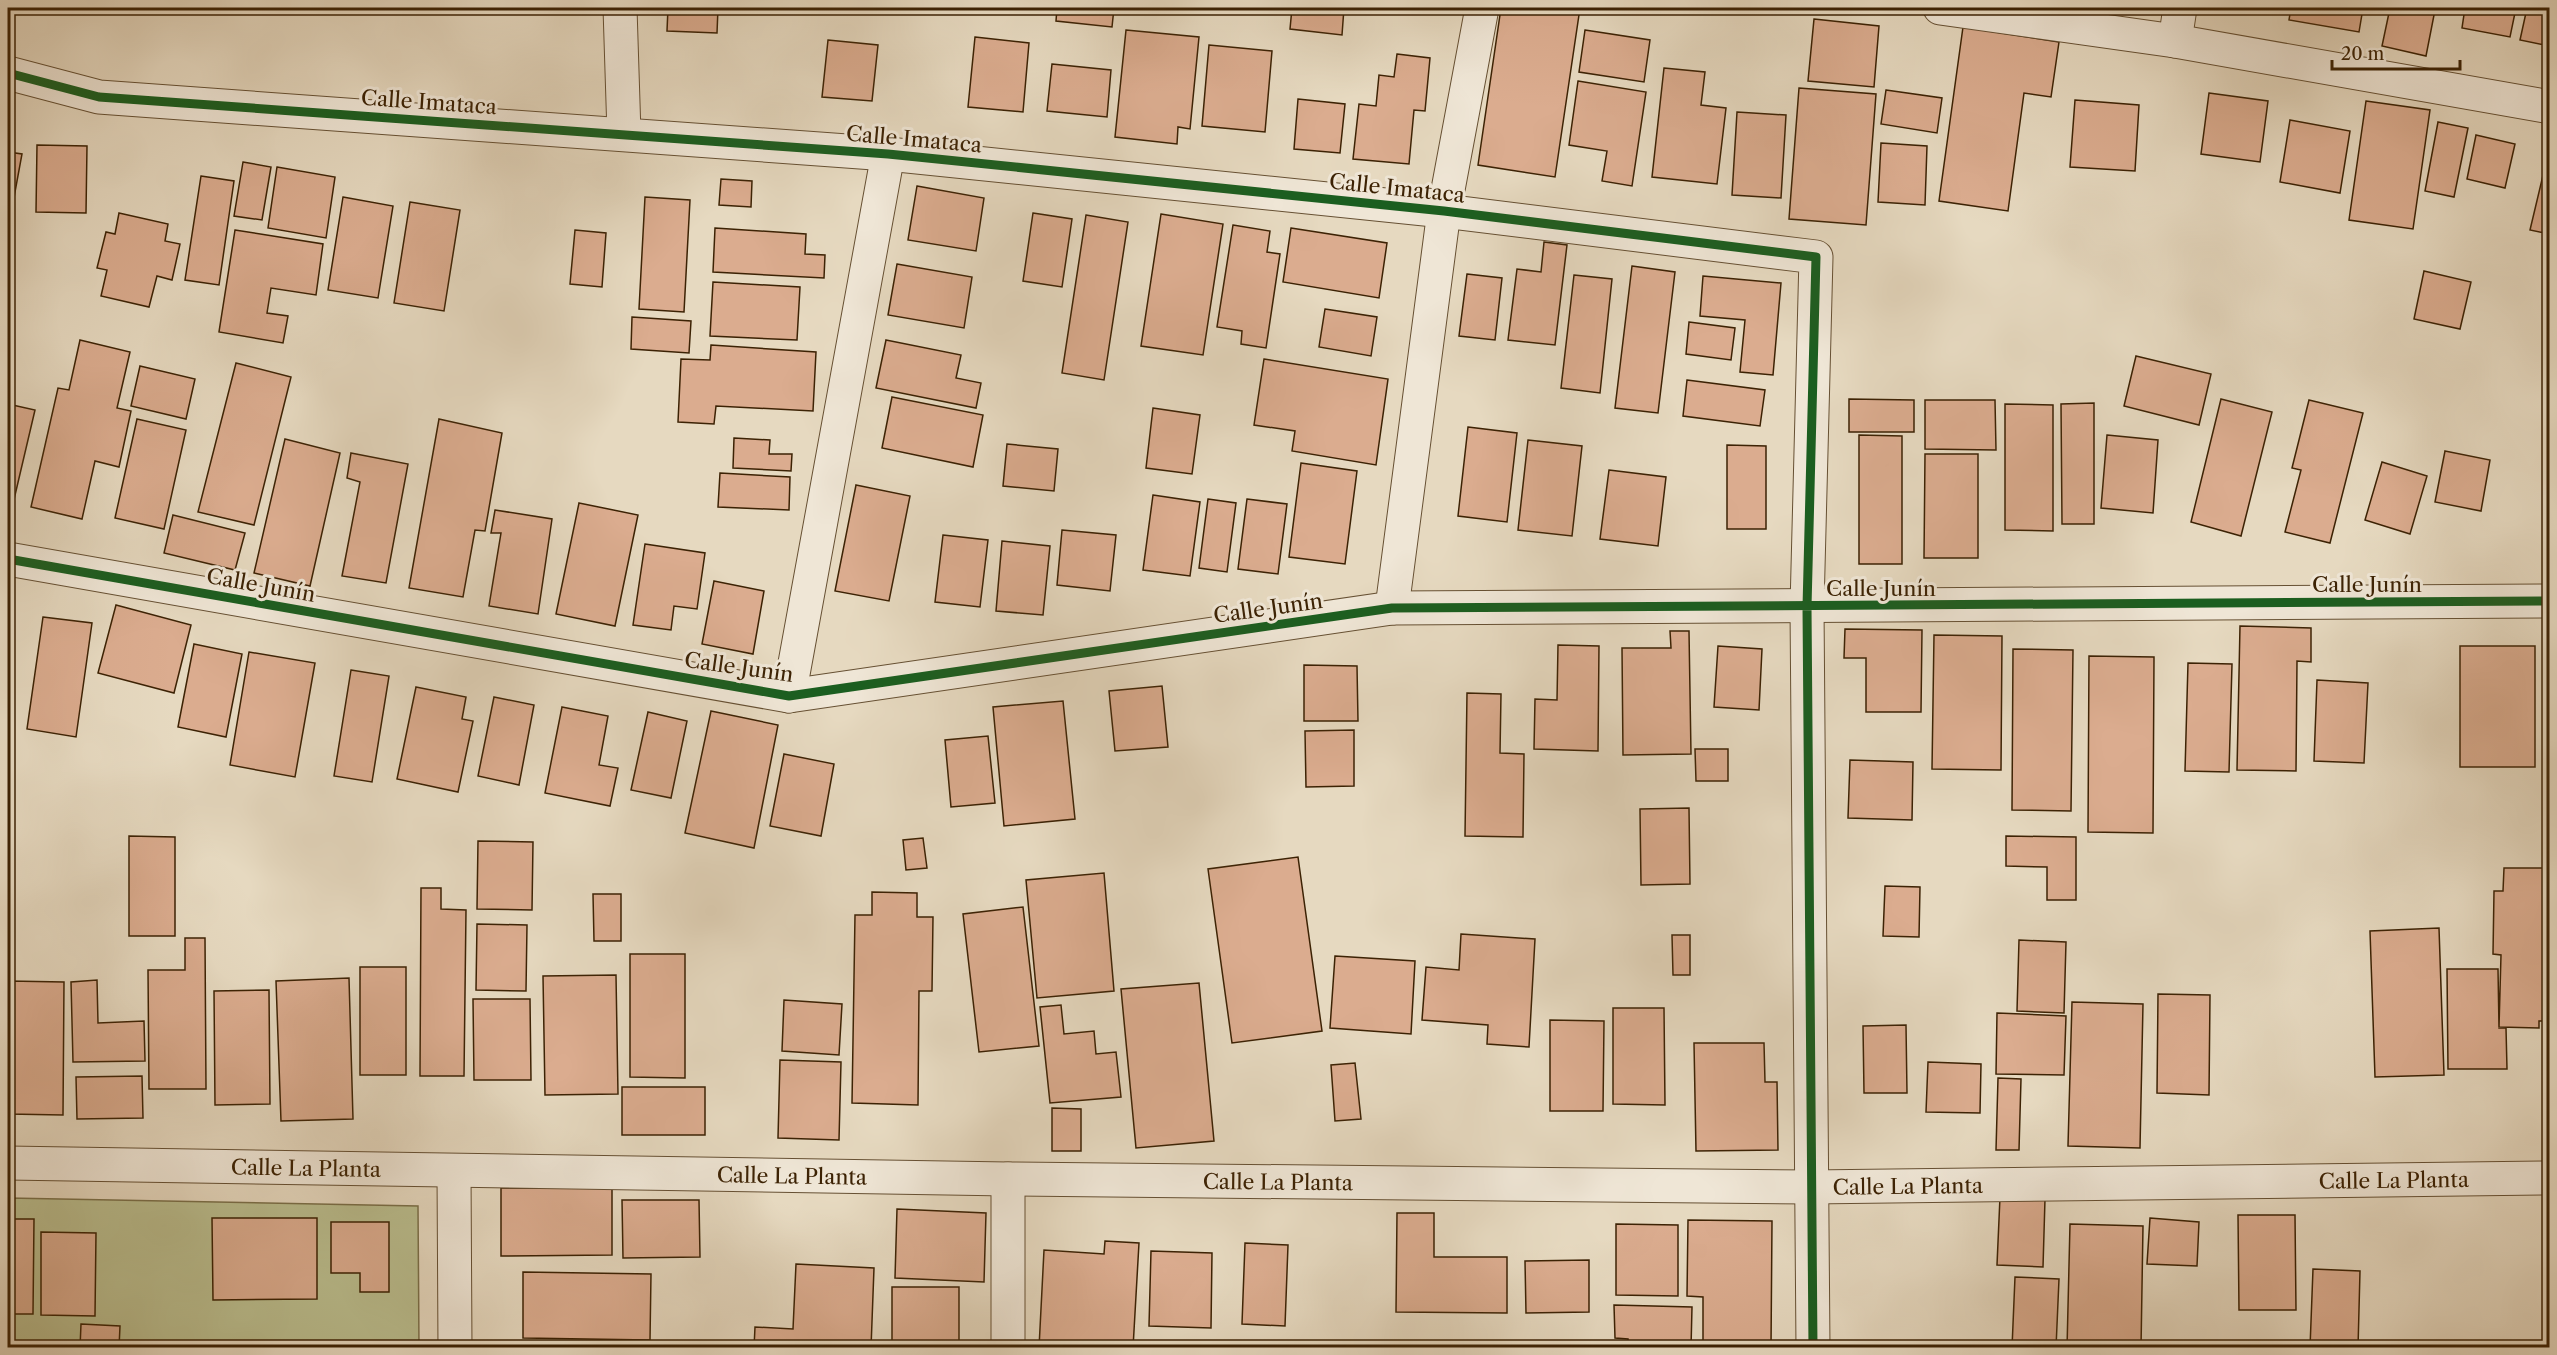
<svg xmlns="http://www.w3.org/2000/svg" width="2557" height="1355" viewBox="0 0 2557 1355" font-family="'Libre Caslon Text',serif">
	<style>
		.green { fill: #babe8f; stroke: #7b704a; stroke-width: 1.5 }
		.building { fill: #dbac8f; stroke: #3c2204; stroke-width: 1.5 }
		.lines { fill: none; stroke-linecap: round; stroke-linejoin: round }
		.minor-casing { stroke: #665033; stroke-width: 35 }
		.minor { stroke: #efe6d6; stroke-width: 33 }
		.cycleway-casing { stroke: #efe6d6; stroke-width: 13 }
		.cycleway { stroke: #1b5e20; stroke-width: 9 }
		.labels { text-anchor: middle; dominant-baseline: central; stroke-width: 6; stroke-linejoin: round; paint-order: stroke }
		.street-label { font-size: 21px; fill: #3c2204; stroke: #efe6d6 }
	</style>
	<rect width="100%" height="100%" fill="#e6d9c0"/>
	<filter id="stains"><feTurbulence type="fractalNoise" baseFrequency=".00333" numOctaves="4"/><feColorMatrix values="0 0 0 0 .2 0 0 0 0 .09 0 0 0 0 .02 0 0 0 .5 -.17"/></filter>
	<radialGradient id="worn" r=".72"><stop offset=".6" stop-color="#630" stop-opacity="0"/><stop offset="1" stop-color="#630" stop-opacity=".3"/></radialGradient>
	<path class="green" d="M8,1198L418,1206L419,1347L8,1348Z"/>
	<path class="building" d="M668,8H718L717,33L667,31Z
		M738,8H790L789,14Z
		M1057,8H1114L1112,27L1056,21Z
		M1292,8H1344L1342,35L1290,29Z
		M1501,8H1580L1555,177L1478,165Z
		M2291,8H2363L2359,32L2289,20Z
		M2390,8L2435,10L2426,56L2382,46Z
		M2465,8H2516L2510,37L2462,28Z
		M2527,8H2550V46L2520,40Z
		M1814,19L1879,26L1874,87L1808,81Z
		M1963,27L2059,42L2051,97L2024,93L2008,211L1939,201Z
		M1126,30L1199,37L1190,129L1178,127L1177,144L1115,137Z
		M1585,30L1650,40L1644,82L1579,72Z
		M975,37L1029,43L1023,112L968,107Z
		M828,40L878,45L872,101L822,97Z
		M1209,45L1272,51L1265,132L1202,126Z
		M1397,54L1430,58L1425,111L1414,110L1409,164L1353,159L1359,104L1376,106L1379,75L1394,77Z
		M1052,64L1111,70L1107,117L1047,111Z
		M1664,68L1705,72L1701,105L1726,108L1717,184L1652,177Z
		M1578,81L1646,92L1632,186L1602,181L1607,151L1569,145Z
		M1799,88L1876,94L1866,225L1789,219Z
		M1886,90L1942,98L1937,133L1881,124Z
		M2209,93L2268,101L2260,162L2201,154Z
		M1298,99L1345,104L1340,153L1294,149Z
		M2075,100L2139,105L2135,171L2070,167Z
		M2366,101L2430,110L2413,229L2349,220Z
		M1737,112L1786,115L1781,198L1732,195Z
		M2290,120L2350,131L2340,193L2280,182Z
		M2438,122L2468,128L2454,197L2425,191Z
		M2476,135L2515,144L2505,188L2467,179Z
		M1881,143L1927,146L1925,205L1878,202Z
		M37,145L87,146L86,213L36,212Z
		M8,152L22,154L8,230Z
		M243,162L271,167L262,220L234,216Z
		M277,167L335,177L326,238L268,228Z
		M2544,171L2550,172V234L2530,230Z
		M201,176L234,181L219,285L185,280Z
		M721,179L752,181L751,207L719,205Z
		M917,186L984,198L976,251L908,240Z
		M343,197L393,206L378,298L328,290Z
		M645,197L690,200L684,312L639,309Z
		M410,202L460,210L444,311L394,303Z
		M119,213L168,224L165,241L180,244L172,280L157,276L149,307L101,296L107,270L97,268L106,232L115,234Z
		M1033,213L1072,219L1062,287L1023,281Z
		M1161,214L1223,224L1203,355L1141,346Z
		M1086,215L1128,222L1104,380L1062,373Z
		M1233,225L1270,231L1267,252L1280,254L1266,348L1241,344L1242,331L1217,327Z
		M715,228L806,234L805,254L825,255L824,278L713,272Z
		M1291,228L1387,243L1379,298L1283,282Z
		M235,230L323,244L316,295L271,288L267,313L288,316L283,343L219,332Z
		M575,230L606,233L602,287L570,284Z
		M1544,242L1567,245L1555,345L1508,340L1517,269L1541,272Z
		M897,264L972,277L964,328L888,315Z
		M1632,266L1675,272L1658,413L1615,408Z
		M2424,271L2471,282L2460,329L2414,319Z
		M1467,274L1502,278L1495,340L1459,336Z
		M1574,275L1612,279L1600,393L1561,388Z
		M1703,276L1781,283L1773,375L1740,372L1745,320L1700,316Z
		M713,282L800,287L797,340L710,336Z
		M1325,309L1377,317L1371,356L1319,347Z
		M632,317L691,321L689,353L631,349Z
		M1689,322L1735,328L1731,360L1686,354Z
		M80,340L130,352L117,408L131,411L119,467L95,461L82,519L31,507L58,388L69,390Z
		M886,340L961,355L956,378L981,383L976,408L876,388Z
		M711,345L816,352L813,411L716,406L714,424L678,422L681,359L710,360Z
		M2136,356L2211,374L2199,425L2124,406Z
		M1264,359L1388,379L1376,465L1292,451L1295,431L1254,425Z
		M236,363L291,377L254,525L198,512Z
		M140,366L195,379L186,419L131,406Z
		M1687,380L1765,390L1760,426L1683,416Z
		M892,397L983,415L973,467L882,448Z
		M1849,399L1914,400V432H1849Z
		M2221,399L2272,412L2241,536L2191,522Z
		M1925,400H1995L1996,450L1925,449Z
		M2309,400L2363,413L2330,543L2285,532L2301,470L2292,468Z
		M2094,403V524H2062L2061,404Z
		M8,404L35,410L12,508L8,507Z
		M2005,404L2053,405V531L2005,530Z
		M1153,408L1200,415L1192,474L1146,468Z
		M137,419L186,430L164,529L115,518Z
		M439,419L502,433L485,531L475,530L463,597L409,588Z
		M1468,427L1517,433L1507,522L1458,516Z
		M1859,435L1902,436V564H1859Z
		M2107,435L2158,440L2153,513L2101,508Z
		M734,438L770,440L769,454H792L791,471L733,468Z
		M285,439L340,453L310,586L254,573Z
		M1528,440L1582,446L1572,536L1518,530Z
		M1007,444L1058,449L1054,491L1003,486Z
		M1727,445L1766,446V529H1727Z
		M2445,451L2490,460L2481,511L2435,502Z
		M351,453L408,464L386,583L342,576L360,482L347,478Z
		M1925,454H1978V558H1924Z
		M2382,462L2427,476L2410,534L2365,520Z
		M1301,463L1357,471L1345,564L1289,557Z
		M1609,470L1666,477L1658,546L1600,539Z
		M720,473L790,477L789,510L718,507Z
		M856,485L910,496L889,601L835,591Z
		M1153,495L1200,502L1190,576L1143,570Z
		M1208,499L1236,503L1227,572L1199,568Z
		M1247,499L1287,504L1278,574L1238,569Z
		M579,503L638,515L615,626L556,614Z
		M495,510L552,519L538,614L489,606L501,533H491Z
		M173,515L245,533L235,570L164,553Z
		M1062,530L1116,535L1110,591L1057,585Z
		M943,535L988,540L980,607L935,602Z
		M1002,541L1050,546L1043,615L996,611Z
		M645,544L705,553L697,609L674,606L671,630L633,625Z
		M714,581L764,591L753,654L702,644Z
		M116,605L191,625L174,693L98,673Z
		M8,608L14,610L8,647Z
		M43,617L92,623L76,737L27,729Z
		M2240,626L2311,628V662L2297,661L2296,771L2237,770Z
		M1845,629L1922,630L1921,712H1866V658H1844Z
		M1670,631H1689L1691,754L1623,755L1622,648H1671Z
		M1934,635L2002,636L2001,770L1932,769Z
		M194,644L242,654L226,737L178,727Z
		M1558,645L1599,646L1598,751L1534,749L1535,699L1557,700Z
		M1718,646L1762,649L1759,710L1714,707Z
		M2460,646H2535V767H2460Z
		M2013,649L2073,650L2071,811L2012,810Z
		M249,652L315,663L295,777L230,765Z
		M2089,656L2154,657L2153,833L2088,832Z
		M2188,663L2232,664L2229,772L2185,771Z
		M1304,665L1357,666L1358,721H1304Z
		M351,670L389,676L372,782L334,776Z
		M2317,680L2368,683L2364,763L2314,761Z
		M1162,686L1168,747L1115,751L1109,691Z
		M416,687L466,697L462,719L473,721L458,792L397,779Z
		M1467,693L1501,694L1500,753L1524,754L1523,837L1465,836Z
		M494,697L534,705L519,785L478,776Z
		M1063,701L1075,819L1004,826L993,707Z
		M562,707L608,716L599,765L618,768L610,806L545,793Z
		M711,711L778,725L754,848L685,833Z
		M648,712L687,721L671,798L631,790Z
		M1354,730V786L1306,787L1305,731Z
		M988,736L995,803L951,807L945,740Z
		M1695,749H1728V781H1696Z
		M784,754L834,764L821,836L770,826Z
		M1850,760L1913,762L1912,820L1848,818Z
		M1689,808L1690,884L1641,885L1640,809Z
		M129,836L175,837V936H129Z
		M2006,836L2076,837V900H2047V867L2006,866Z
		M923,838L927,868L906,870L903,840Z
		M478,841L533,842L532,910L477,909Z
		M1298,857L1322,1031L1232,1043L1208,869Z
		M2504,868H2550V1021H2539V1028L2499,1027L2501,955L2493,954L2494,891H2503Z
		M1104,873L1114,991L1037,998L1026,880Z
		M1885,886L1920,887L1919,937L1883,936Z
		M421,888H441V909L466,910L464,1076H420Z
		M872,892L917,893V917H933L932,991H919L918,1105L852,1103L855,915H872Z
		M593,894H621V941H594Z
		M1023,907L1039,1046L979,1052L963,914Z
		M477,924L527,925L526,991L476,990Z
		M2439,928L2444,1075L2375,1077L2370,931Z
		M1461,934L1535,939L1529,1047L1487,1044L1488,1025L1422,1020L1426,967L1459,970Z
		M1672,935H1690V975H1673Z
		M185,938H205L206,1089H149L148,970H185Z
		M2019,940L2066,942L2064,1013L2017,1011Z
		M630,954H685V1078L630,1077Z
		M1335,956L1415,961L1411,1034L1330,1028Z
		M360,967H406V1075H360Z
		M2447,969H2498L2499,1028H2506L2507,1069H2448Z
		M616,975L618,1094L545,1095L543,976Z
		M349,978L353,1119L281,1121L276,981Z
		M97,980L98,1023L144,1021L145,1061L73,1062L71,982Z
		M8,981L64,982L63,1115L8,1114Z
		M1199,983L1214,1141L1136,1148L1121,989Z
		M269,990L270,1104L215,1105L214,991Z
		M2158,994L2210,995L2209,1095L2157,1093Z
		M473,999H530L531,1080H474Z
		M784,1000L842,1004L839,1055L782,1051Z
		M2072,1002L2143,1004L2140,1148L2068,1146Z
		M1061,1005L1064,1034L1094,1031L1096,1054L1116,1052L1121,1097L1050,1103L1040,1007Z
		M1613,1008H1664L1665,1105L1613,1104Z
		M1997,1013L2066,1016L2064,1075L1996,1074Z
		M1550,1020L1604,1021L1603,1111H1550Z
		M1906,1025L1907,1093H1864L1863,1026Z
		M1694,1043H1764L1765,1082H1777L1778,1150L1696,1151Z
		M780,1060L841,1062L839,1140L778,1138Z
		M1928,1062L1981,1064L1980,1113L1926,1112Z
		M1355,1063L1361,1119L1335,1121L1331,1065Z
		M142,1076L143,1118L77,1119L76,1077Z
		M1998,1078L2021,1079L2019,1150H1996Z
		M622,1087H705V1135H622Z
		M1052,1108L1081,1109V1151H1052Z
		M501,1188H612V1255L501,1256Z
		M2000,1197L2045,1199L2043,1267L1997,1265Z
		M622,1200H699L700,1257L623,1258Z
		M897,1209L986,1213L984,1282L895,1278Z
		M1397,1213H1434V1257H1507V1313L1396,1312Z
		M2238,1215H2295L2296,1310H2239Z
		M212,1218H317V1299L213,1300Z
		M2150,1218L2199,1222L2197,1266L2147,1264Z
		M8,1219H34L33,1314H8Z
		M1688,1220L1772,1221L1771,1348H1703V1297L1687,1296Z
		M331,1222H389V1292H360V1273H331Z
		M1616,1224L1678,1225V1296L1616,1295Z
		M2070,1224L2143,1226L2141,1348H2067Z
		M41,1232L96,1233L95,1316L41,1315Z
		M1105,1241L1139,1243L1133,1348H1039L1044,1250L1104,1254Z
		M1245,1243L1288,1245L1285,1326L1242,1324Z
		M1151,1251L1212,1253L1211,1328L1149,1326Z
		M1589,1260V1312L1526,1313L1525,1261Z
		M796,1264L874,1268L871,1348H754L755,1327L793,1329Z
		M2313,1269L2360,1271L2358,1348H2310Z
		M523,1272L651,1274L650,1340L523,1338Z
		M2015,1277L2059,1279L2056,1348H2012Z
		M892,1287H959V1348H892Z
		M1614,1305L1692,1307L1691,1348H1628V1339L1615,1338Z
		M81,1324L120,1326L119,1348H80Z"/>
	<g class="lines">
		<defs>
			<g id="minor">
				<path d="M620,8L624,134"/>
				<path d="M1940,8L2175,41L2550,107"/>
				<path d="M2175,41L2180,8"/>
				<path d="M8,73L99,97L888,154L1444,211L1816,257L1807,607L1813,1348"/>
				<path d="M8,559L789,696L1392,608L2550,601"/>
				<path d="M1392,608L1444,211L1482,8"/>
				<path d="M789,696L888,154"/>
				<path id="s1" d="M8,1163L1008,1179L1810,1187L2550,1178"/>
				<path d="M454,1172L455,1348"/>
				<path d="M1008,1348V1179"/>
			</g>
		</defs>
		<use href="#minor" class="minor-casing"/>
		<use href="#minor" class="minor"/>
		<defs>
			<path id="cycleway" d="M8,73L99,97L888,154L1444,211L1816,257L1807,607L1813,1348
				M8,559L789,696L1392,608L2550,601"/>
		</defs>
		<use href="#cycleway" class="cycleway-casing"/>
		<use href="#cycleway" class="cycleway"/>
	</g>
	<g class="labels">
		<g class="street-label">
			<text transform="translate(429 102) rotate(4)">Calle Imataca</text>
			<text transform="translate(914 139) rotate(5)">Calle Imataca</text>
			<text transform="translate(1397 188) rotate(6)">Calle Imataca</text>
			<text x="2367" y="584">Calle Junín</text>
			<text transform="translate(261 585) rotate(10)">Calle Junín</text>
			<text x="1881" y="588">Calle Junín</text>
			<text transform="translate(1268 608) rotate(-8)">Calle Junín</text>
			<text transform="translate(739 667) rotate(8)">Calle Junín</text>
			<text stroke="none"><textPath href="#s1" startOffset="298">Calle La Planta</textPath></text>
			<text stroke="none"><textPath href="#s1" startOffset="784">Calle La Planta</textPath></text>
			<text stroke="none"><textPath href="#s1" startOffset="2386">Calle La Planta</textPath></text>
			<text stroke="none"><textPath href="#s1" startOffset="1270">Calle La Planta</textPath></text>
			<text stroke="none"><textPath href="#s1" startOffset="1900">Calle La Planta</textPath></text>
		</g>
	</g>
	<rect width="2557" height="1355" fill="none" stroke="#e6d9c0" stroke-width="30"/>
	<rect x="9" y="9" width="2539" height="1337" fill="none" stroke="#3c2204" stroke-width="3"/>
	<rect x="15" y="15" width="2527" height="1325" fill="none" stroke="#3c2204" stroke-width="1.5"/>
	<path d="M2332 60v9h128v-9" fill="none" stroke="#3c2204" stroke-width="3"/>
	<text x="2341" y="60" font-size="18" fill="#3c2204" stroke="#efe6d6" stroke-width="4.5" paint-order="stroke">20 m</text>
	<rect width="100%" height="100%" filter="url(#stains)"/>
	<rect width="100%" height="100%" fill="url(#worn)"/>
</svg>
